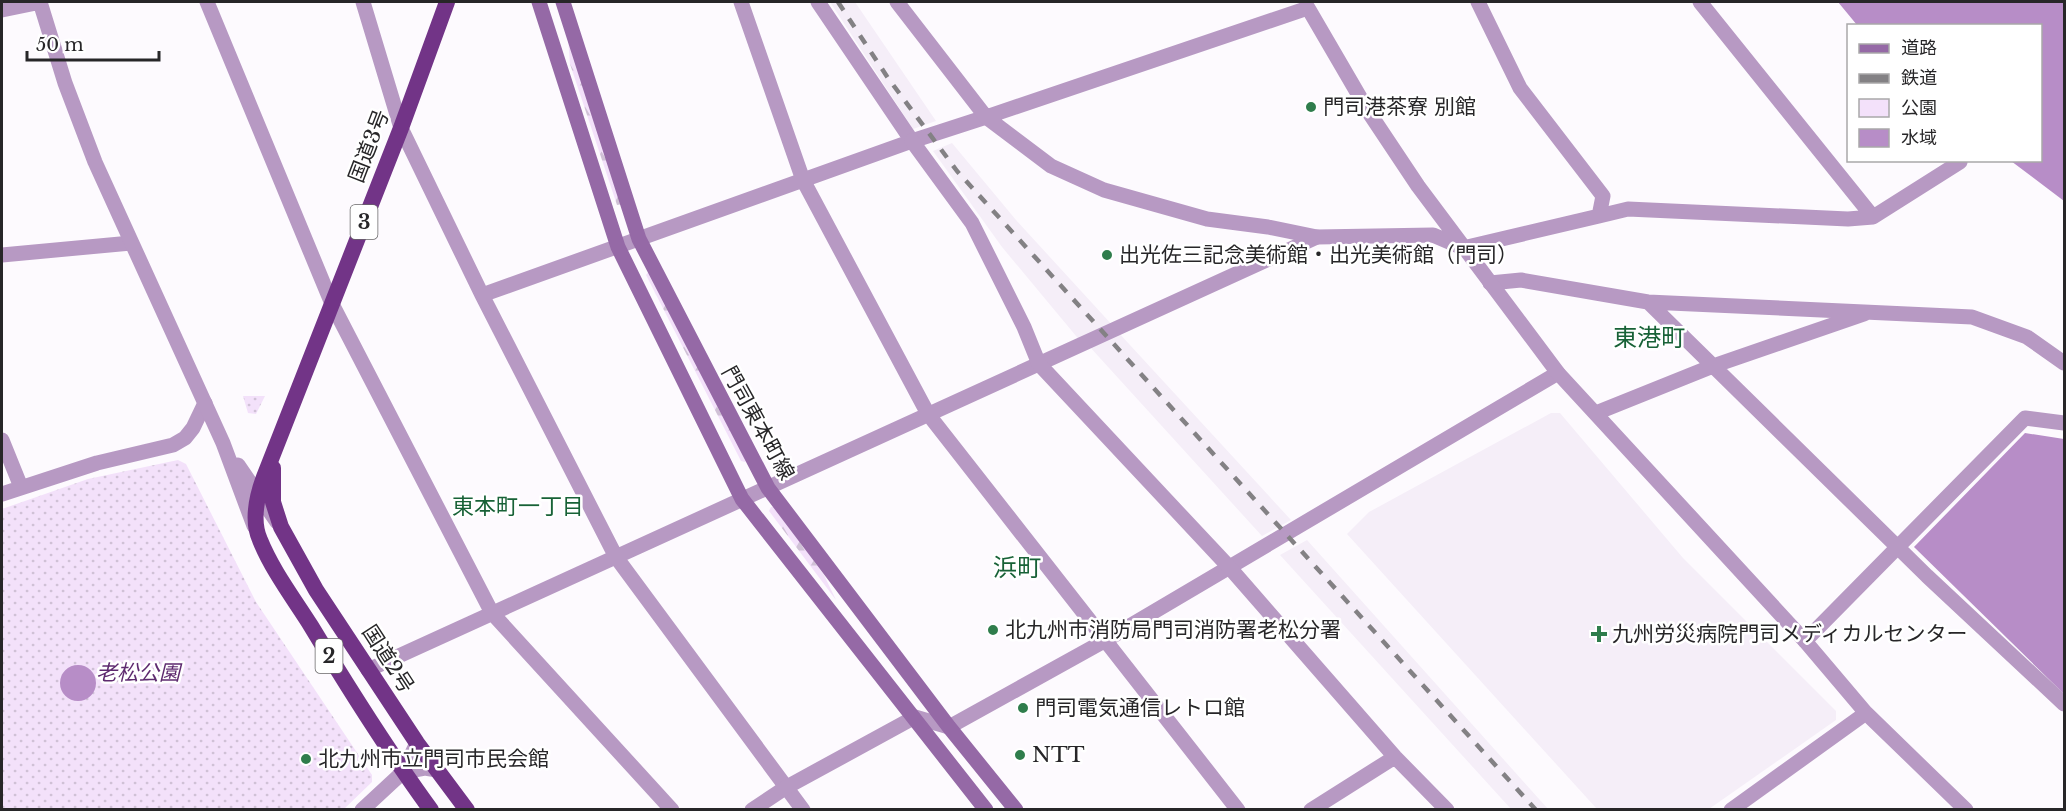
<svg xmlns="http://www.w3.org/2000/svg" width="2066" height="811" viewBox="0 0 2066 811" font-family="'Libre Baskerville','Noto Sans JP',serif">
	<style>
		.built { fill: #f5eef8 }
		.green { fill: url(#green-dots) }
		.forest { fill: url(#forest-firs) }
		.water { fill: #b78dc7 }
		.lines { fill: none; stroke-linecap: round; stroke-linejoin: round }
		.minor { stroke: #b799c3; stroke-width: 15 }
		.tertiary { stroke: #b799c3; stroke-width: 15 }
		.secondary { stroke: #9569a6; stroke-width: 15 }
		.trunk { stroke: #723487; stroke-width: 16 }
		.rail { stroke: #838184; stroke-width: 4.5; stroke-dasharray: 10 10; stroke-linecap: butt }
		.poi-dot { fill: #2f7d4c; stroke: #fff; stroke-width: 2 }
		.labels { text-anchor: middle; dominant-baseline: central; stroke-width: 5; stroke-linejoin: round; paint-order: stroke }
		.shield { fill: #fff; stroke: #686768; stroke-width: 1.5 }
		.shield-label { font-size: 20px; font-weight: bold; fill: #272628 }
		.poi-label { font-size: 21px; fill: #272628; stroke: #fff; text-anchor: start }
		.street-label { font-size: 21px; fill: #272628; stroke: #fff }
		.park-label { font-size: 21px; font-style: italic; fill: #5e2a6f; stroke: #fff }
		.neighbourhood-label { font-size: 22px; fill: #186237; stroke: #fff }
		.quarter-label { font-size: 24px; fill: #186237; stroke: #fff }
	</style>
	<defs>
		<pattern id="green-dots" width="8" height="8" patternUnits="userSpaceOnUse" patternTransform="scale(1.5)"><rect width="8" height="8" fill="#f3e1fa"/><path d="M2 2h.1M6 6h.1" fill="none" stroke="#d0c1d6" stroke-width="1.8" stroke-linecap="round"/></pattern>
		<pattern id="forest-firs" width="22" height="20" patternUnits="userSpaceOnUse" patternTransform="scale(1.5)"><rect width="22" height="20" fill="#f3e1fa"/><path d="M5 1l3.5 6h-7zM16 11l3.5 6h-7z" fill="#d0c1d6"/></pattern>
	</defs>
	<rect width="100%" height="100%" fill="#fdfafe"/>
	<path class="built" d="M830,2H855L936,121L913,129Z
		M952,143L1016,220L1114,327L1081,342L1002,247L933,151Z
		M1118,332L1291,520L1262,536L1089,346Z
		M1551,413H1560L1683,558L1836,711V720L1709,809H1597L1347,534L1369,512Z
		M1307,540L1548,809H1511L1280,555Z"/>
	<path class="green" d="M243,396H265L256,414L248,413Z
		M178,460L186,464L256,602L372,775V782L344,809L2,810V509L88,479Z"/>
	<path class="forest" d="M568,38L623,204L617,205L570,64Z
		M649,271L746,461L745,462L741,461L646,275Z
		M771,507H775L824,575L836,600L769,511Z"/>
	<path class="water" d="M1838,2H2064V201L2011,161L2040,160V26L1857,25Z
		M2025,433L2064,439V694L1914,547Z
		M60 683a18 18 0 1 1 36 0a18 18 0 1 1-36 0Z"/>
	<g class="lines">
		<path class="minor" d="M207,2L332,304L492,613L672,810
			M363,2L401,128L482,295L616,557L803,810
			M741,2L803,180L928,414L1238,810
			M818,2L912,141
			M1700,2L1873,217
			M1599,216L1628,209L1848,219L1873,217L1960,162
			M1463,248L1599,216L1603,196L1520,88L1478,2
			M2,255L131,243
			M1490,283L1521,280L1648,302L1972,317L2027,337L2064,363
			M482,295L912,141L986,117
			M1648,302L1927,576L2064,704
			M1596,413L1713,366L1864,314
			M2,440L21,487
			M2,494L97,463L173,445L185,438L193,428L205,403
			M1805,641L2025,418L2064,423
			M368,670L1317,237
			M949,727L1106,640L1558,373
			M403,772L425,768L437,770
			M362,810L403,772L417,743"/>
		<path class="tertiary" d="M40,2L65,83L95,162L223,443L254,526
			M897,2L986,117L1051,166L1104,190L1207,219L1268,227L1317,237L1433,235L1461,247
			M2,10L41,2
			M986,117L1308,8L1368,111L1418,186L1558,373L1805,641L1866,713L1731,810
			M912,141L972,223L1024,327L1039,364L1230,568L1395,757L1447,810
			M238,465L277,522
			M1866,713L1966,810
			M752,810L785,788L915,717L949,727
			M1311,810L1395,757"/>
		<path class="secondary" d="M539,2L618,247L742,499L986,810
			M563,2L639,239L768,488L949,727L1016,810"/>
		<path class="trunk" d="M273,468V502L281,527L316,590L417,743L467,810
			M431,810C388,751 349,689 311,626C294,599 272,570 260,540C251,520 257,496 264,477L401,128L447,2"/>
		<path class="rail" d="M838,2L888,78L957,171L1536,810"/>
	</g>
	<g class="poi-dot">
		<circle cx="1311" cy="107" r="6"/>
		<circle cx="1107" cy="255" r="6"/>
		<circle cx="993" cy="630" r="6"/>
		<path d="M1596 625h6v6h6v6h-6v6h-6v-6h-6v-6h6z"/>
		<circle cx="1023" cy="708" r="6"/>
		<circle cx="1020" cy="755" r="6"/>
		<circle cx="306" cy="759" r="6"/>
	</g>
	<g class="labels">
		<g class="shield">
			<rect x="350.5" y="205" width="27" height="34" rx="4.5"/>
			<rect x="315.5" y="639" width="27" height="34" rx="4.5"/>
		</g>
		<g class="shield-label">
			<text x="364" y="222">3</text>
			<text x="329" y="656">2</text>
		</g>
		<g class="poi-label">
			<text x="1323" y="107">門司港茶寮 別館</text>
			<text x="1119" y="255">出光佐三記念美術館・出光美術館（門司）</text>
			<text x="1005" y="630">北九州市消防局門司消防署老松分署</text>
			<text x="1612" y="634">九州労災病院門司メディカルセンター</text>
			<text x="1035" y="708">門司電気通信レトロ館</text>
			<text x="1032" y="755">NTT</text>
			<text x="318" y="759">北九州市立門司市民会館</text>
		</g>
		<g class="street-label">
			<text transform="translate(369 146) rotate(-69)">国道3号</text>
			<text transform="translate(758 423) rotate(61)">門司東本町線</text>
			<text transform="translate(388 659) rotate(57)">国道2号</text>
		</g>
		<g class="park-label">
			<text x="138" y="673">老松公園</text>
		</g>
		<g class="neighbourhood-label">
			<text x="518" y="506">東本町一丁目</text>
		</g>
		<g class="quarter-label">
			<text x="1649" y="337">東港町</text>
			<text x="1017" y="567">浜町</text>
		</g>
	</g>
	<rect width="2066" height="811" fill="none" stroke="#272628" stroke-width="6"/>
	<rect x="1847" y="24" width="195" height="138" fill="#ffffff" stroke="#a9a8a9" stroke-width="1.5"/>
	<rect x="1859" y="44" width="30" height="9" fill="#9569a6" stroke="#a9a8a9" stroke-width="1.5"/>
	<text x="1901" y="54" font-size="18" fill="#272628">道路</text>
	<rect x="1859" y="74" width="30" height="9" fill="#838184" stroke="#a9a8a9" stroke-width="1.5"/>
	<text x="1901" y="84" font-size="18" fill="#272628">鉄道</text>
	<rect x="1859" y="99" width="30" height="18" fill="#f3e1fa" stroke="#a9a8a9" stroke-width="1.5"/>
	<text x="1901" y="114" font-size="18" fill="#272628">公園</text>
	<rect x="1859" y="129" width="30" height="18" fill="#b78dc7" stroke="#a9a8a9" stroke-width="1.5"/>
	<text x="1901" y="144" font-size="18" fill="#272628">水域</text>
	<path d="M27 51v9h132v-9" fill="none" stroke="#272628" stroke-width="3"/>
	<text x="36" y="51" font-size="18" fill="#272628" stroke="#ffffff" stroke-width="4.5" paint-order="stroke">50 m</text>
</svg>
